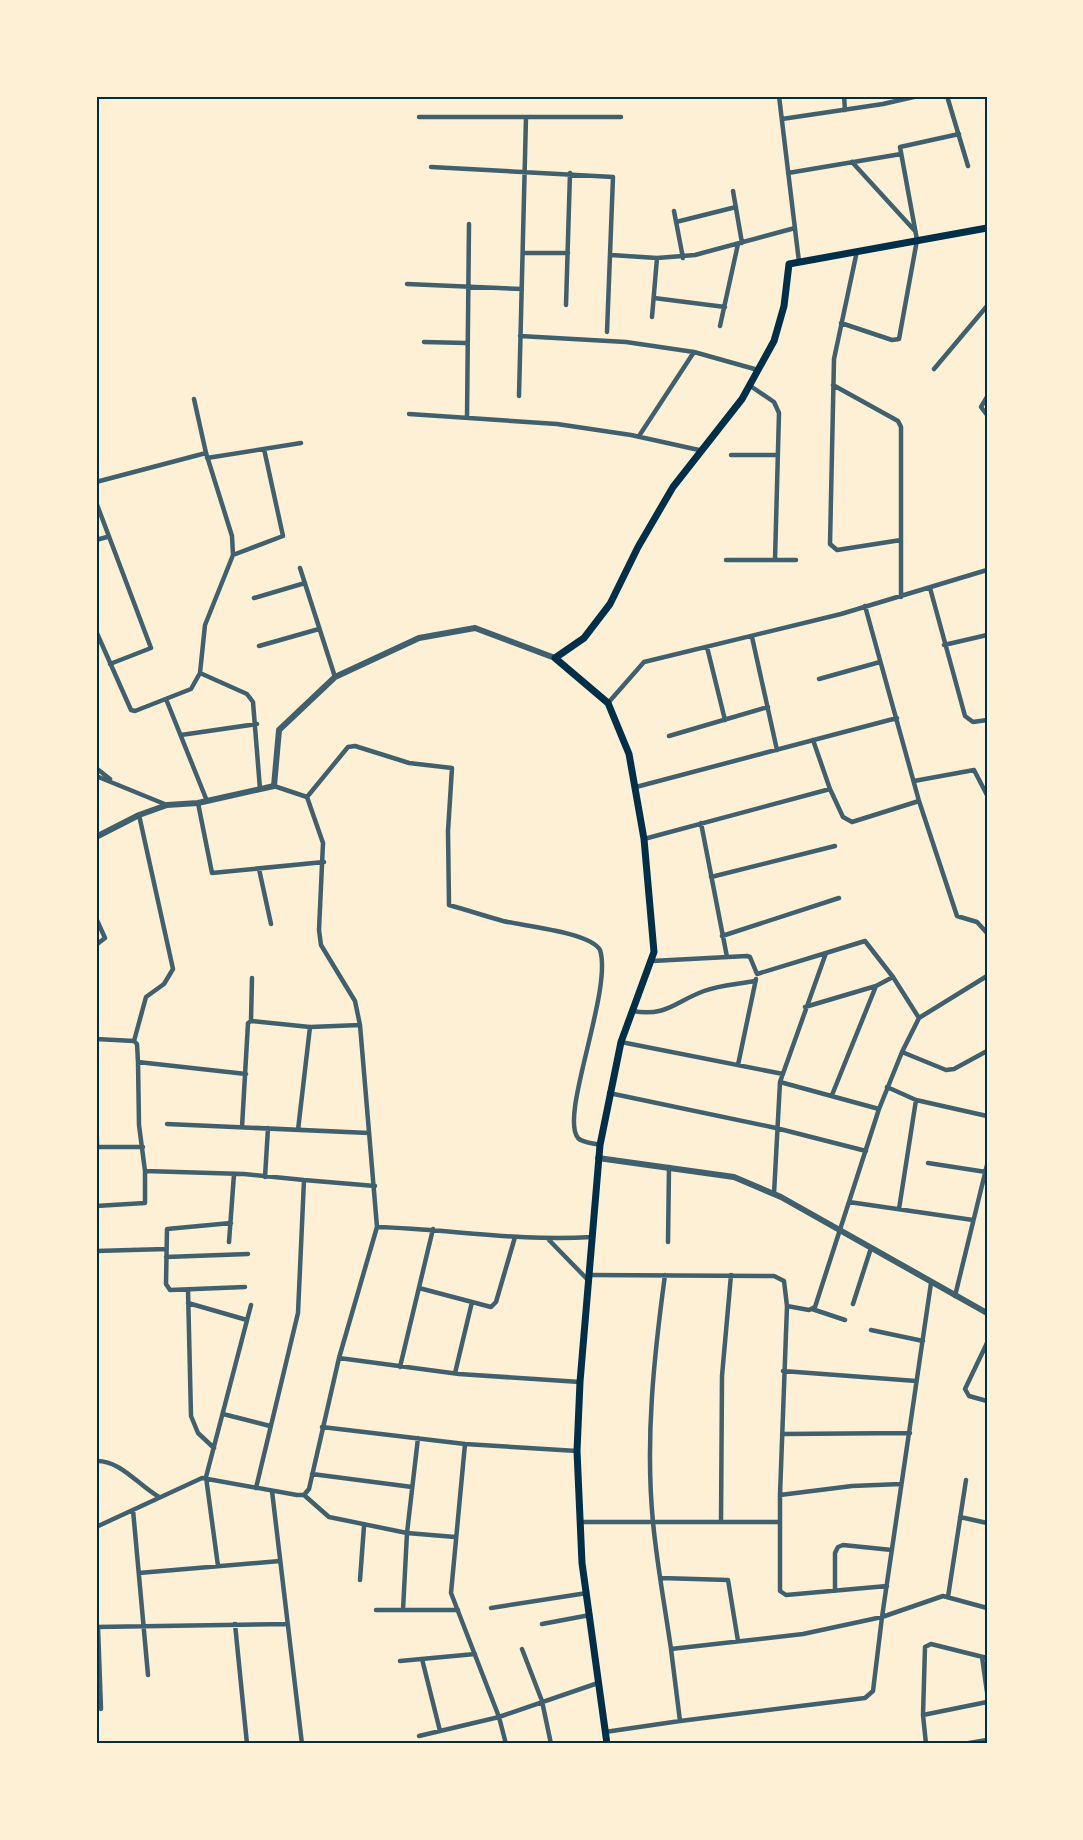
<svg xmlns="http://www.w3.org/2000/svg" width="1083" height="1840" viewBox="0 0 1083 1840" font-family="'Source Sans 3',sans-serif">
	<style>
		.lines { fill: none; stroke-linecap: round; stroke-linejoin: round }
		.minor { stroke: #3f606c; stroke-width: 4.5 }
		.tertiary { stroke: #3f606c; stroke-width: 6 }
		.secondary { stroke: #003049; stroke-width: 7 }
		.neatline { fill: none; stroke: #003049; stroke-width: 2 }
	</style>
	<rect width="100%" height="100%" fill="#fdf0d5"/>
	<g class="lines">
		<path class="minor" d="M779,96L799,262
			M844,96L845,110
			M947,96L968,166
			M419,117H621
			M782,119L883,104L918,96
			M852,162L915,231
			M431,167L613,177L607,332
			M788,173L901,154
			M733,191L742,243
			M674,211L683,258
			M676,222L736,207
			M857,251L834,359L830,544L837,550L901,540
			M523,253H568
			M611,255L657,258L695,255L795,228
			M407,284L522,289
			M654,298L725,307
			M566,305L570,173
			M652,317L657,258
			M841,323L892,340L899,339L917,240L900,147L959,134
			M720,326L738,244
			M520,336L626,342L694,352L758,370
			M424,342L466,343
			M934,369L987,306
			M749,385L774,402L779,413L775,560
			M833,385L898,421L901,427V597
			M519,396L526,117
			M987,397L981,407L987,415
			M409,414L557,424L631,435L699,450
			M467,418L469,224
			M639,436L694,352
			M731,455H778
			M207,458L301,443
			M96,482L206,453
			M96,502L151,648L110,664
			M96,540L107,537
			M233,555L283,536L264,449
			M726,560H796
			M300,568L335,677
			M930,588L965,716L973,722L987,720
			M254,598L305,583
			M865,606L919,801L957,916L977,922L987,933
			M96,631L131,710L135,711L191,689L200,673L205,625L233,555L232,536L206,453L194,399
			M752,637L777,750
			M944,645L987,635
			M259,646L319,629
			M707,647L725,720
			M200,673L247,694L253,702L260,789
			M819,679L880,662
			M166,699L207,801
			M608,703L644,662L841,614L987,570
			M181,735L257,724
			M669,736L768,707
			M813,740L830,789
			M96,768L110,779
			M96,776L167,805
			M914,781L974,770L987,795
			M636,787L897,718
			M307,797L348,747L355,746L409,763L452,768L448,831L449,905C467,910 485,916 503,921C523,926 590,932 600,950C613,990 559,1116 578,1138C582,1143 594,1143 600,1145
			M198,803L212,873L324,862
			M701,823L727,957
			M644,839L830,789L843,817L852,822L919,801
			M259,869L271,924
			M711,877L835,846
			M96,918L105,938L96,945
			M722,936L839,898
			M652,961L747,956L750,957L757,974L826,953
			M805,1007L876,986
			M632,1011C667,1017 674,1002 704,991C719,985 739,984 755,981
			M251,1021L252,978
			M310,1027L360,1025
			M96,1039L134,1041L137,1044L138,1062L246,1074
			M134,1041L146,997L164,984L173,969L139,815
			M621,1042L783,1074
			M902,1052L946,1070L954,1069L987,1051
			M138,1062L139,1125L145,1171
			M738,1065L756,979
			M780,1082L879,1109
			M887,1087L916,1100L987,1116
			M609,1093L776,1128L866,1151
			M832,1095L876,986L893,977
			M96,1096L97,1147
			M167,1124L369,1133
			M242,1127L248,1023L251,1021L310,1027L298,1130
			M96,1147H143
			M928,1163L986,1172
			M265,1177L268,1128
			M304,1180L375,1186
			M774,1194L780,1082L826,953L865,941L893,977L919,1018
			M849,1202L973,1220
			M96,1206L145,1203V1171L244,1174L304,1180L298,1313L256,1488
			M899,1209L916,1100
			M231,1223L167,1229L166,1284L170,1290L245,1287
			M377,1227C449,1229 520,1242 592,1237
			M549,1240L589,1281
			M229,1242L234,1174
			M668,1242L669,1167
			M96,1251L166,1249
			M166,1257L248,1254
			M590,1275L774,1276L784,1281L787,1306L780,1495V1591L786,1595L887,1586
			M665,1275C654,1356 645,1440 653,1522C657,1565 665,1607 671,1649
			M419,1288L491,1307L496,1302L515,1237
			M188,1290L191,1416L198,1433L214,1448
			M955,1296L987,1165
			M188,1303L247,1320
			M853,1304L871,1248
			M787,1306L809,1310L815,1307L879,1109L902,1052L919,1018L987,976
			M812,1309L845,1320
			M871,1330L923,1341
			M987,1343L965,1389L969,1396L987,1401
			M339,1358L459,1374L580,1382
			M400,1367L433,1229
			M783,1371L916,1381
			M455,1373L472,1302
			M223,1414L270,1426
			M322,1427L465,1444L577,1451
			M782,1434L910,1433
			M418,1438L407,1533L455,1537
			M465,1444L451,1593L499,1717L506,1744
			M96,1461C120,1460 138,1485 159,1497
			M312,1474L412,1487
			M272,1491L302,1744
			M304,1495L329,1517L407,1533L403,1610
			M780,1495L852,1486L901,1484
			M133,1510L148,1675
			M960,1517L987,1523
			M581,1522H780
			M721,1522L722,1376L731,1275
			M96,1527L202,1478L297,1495H304L309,1489L339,1358L377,1227L360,1025L355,1001L321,945L319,930L323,843L307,797L274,786
			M218,1566L206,1477L251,1305
			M139,1573L280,1561
			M661,1578L728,1580L738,1641
			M360,1580L364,1526
			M835,1591V1553L838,1547L843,1545L892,1550
			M948,1597L966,1480
			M491,1608L587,1593
			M376,1610H458
			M235,1624L247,1744
			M542,1624L590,1615
			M96,1627L288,1624
			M98,1627L101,1709
			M522,1649L542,1701L551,1744
			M982,1657L987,1692
			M422,1659L440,1731
			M400,1661L475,1654
			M923,1715L987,1702
			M680,1721L865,1698L873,1691L882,1617L931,1283
			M605,1732L680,1721L671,1649L803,1634L882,1617L943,1596L987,1608
			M419,1736L499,1717L598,1683
			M926,1744L923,1715L925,1647L931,1644L987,1658
			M963,1744L987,1740"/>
		<path class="tertiary" d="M96,837L139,815L167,805L198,803L274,786L279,730L335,677L419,638L475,628L555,658
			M598,1158L734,1177L781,1197L987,1313"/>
		<path class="secondary" d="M607,1744L582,1563L577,1451L580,1382L600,1145L621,1042L654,952L644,839L629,754L608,703L555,658L584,638L610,604L638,547L673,487L742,399L774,341L784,306L789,264L987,228"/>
	</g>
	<rect width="1083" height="1840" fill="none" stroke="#fdf0d5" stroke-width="195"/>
	<rect x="98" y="98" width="888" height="1644" class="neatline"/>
</svg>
